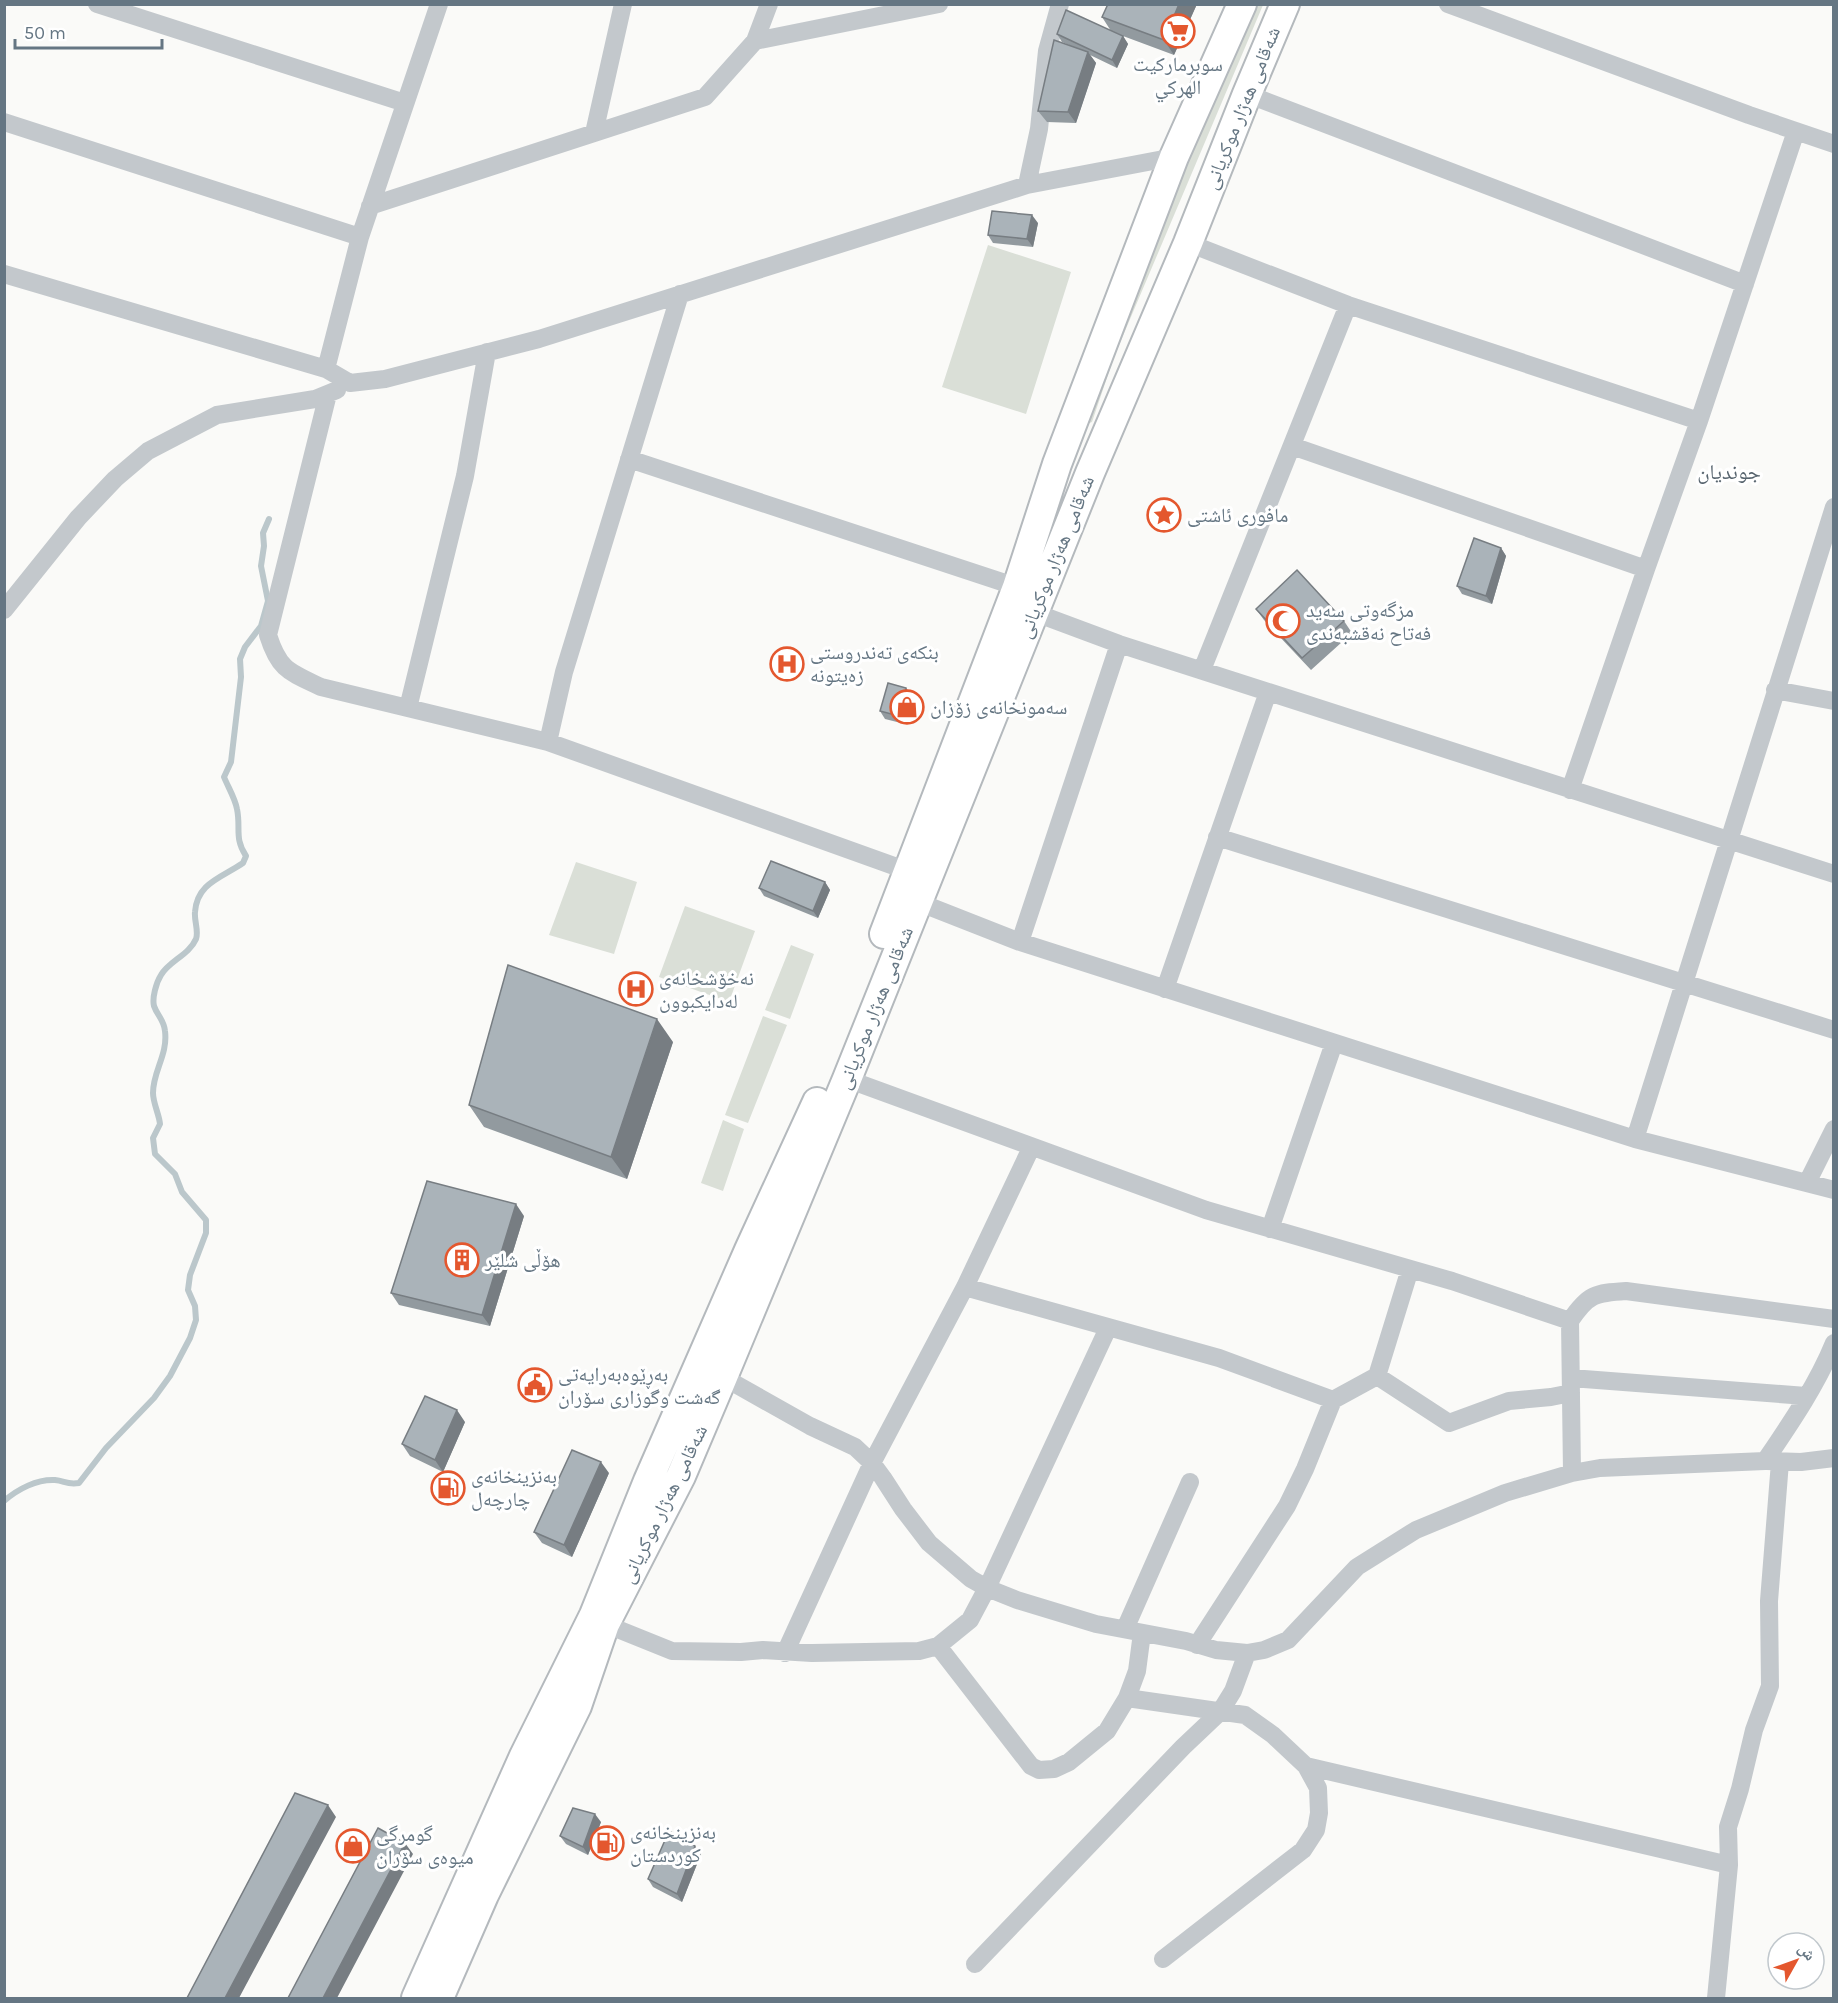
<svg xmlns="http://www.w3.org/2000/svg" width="1838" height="2003" viewBox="0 0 1838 2003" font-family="Karla,'Noto Naskh Arabic',sans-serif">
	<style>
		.green { fill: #dadfd7 }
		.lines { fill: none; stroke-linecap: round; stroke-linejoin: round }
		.stream { stroke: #bbc7cb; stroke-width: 6 }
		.trunk-casing { stroke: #b4b9bd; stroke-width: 32 }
		.minor { stroke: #c3c8cc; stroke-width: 18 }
		.trunk { stroke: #fff; stroke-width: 28 }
		.wall { fill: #929a9f }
		.shaded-wall { fill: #777d82 }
		.building { fill: #aab3b9; stroke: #777d82; stroke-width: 1.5 }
		.labels { text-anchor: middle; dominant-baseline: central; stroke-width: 6; stroke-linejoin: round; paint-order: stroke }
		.poi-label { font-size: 20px; fill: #657683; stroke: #fff; text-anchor: start }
		.street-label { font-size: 20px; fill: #657683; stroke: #fff }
		.neighbourhood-label { font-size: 21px; fill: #57646e; stroke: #fff }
	</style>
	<rect width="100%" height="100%" fill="#fafaf8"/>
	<path class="green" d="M1246,5H1263L1114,357L1092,422L1085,425Z
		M988,245L1071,272L1026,414L942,387Z
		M576,862L637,882L614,954L549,935Z
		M685,906L755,931L729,1002L659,977Z
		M791,945L814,954L790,1019L765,1010Z
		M763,1016L787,1025L748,1123L725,1115Z
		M723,1120L744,1129L723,1191L701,1183Z"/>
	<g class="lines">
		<path class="stream" d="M4,1501C18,1489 37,1479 55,1480C65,1481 67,1485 79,1483L106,1448L154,1398L170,1376L190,1338L196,1320L195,1306L188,1290L190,1275L206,1233V1220L182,1192L175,1174L155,1154L153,1138L160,1124C159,1114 153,1103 153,1093C153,1071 168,1055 165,1031C164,1020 157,1015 154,1006C152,998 156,983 161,975C169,961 189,955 196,939C199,931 194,921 195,912C197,883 221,878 243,863L246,856C234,838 241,828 237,809C235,798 228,787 224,777L231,762L241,677L240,659L245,647L261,626L268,601L261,566L264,546L263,533L269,519"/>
		<defs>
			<path id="trunk" d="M884,934L1017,587L1057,464L1174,157L1242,4
				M416,1998L524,1756L594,1615L648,1481L749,1250L817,1102
				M439,1998L484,1895L577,1706L605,1624L681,1476L723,1377L847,1079L1090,473L1188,243L1247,94L1285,4"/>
		</defs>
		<use href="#trunk" class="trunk-casing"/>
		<path class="minor" d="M97,4L405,103
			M1448,4L1749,115L1834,144
			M755,41L939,4
			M1247,94L1745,284
			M4,122L360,237
			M594,133L623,4
			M1027,185L1039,129L1047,51L1060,4
			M370,206L705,97L755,41L769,4
			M1188,243L1348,305L1699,421
			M4,274L326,369L350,383L385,379L539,339L1027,185L1174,157
			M680,294L564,672L548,742L908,871
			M326,369L360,237L439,4
			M328,394L268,635C279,670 289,672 321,687L548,742
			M1292,446L1646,569
			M629,459L1017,587
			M4,610L78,518L115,479L148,451L217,415L315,399L337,390
			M1033,612L1119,644L1834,874
			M1202,670L1348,305
			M1775,690L1834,701
			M408,708L465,476L487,352
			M1570,790L1646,569L1699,421L1796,131
			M1217,837L1834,1030
			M918,902L1020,942L1635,1139L1834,1190
			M1020,942L1119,644
			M1165,989L1268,692
			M847,1079L1206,1210L1452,1281L1570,1321
			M1635,1139L1834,507
			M1807,1183L1834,1129
			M1270,1229L1334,1043
			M965,1287L1219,1358L1333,1400
			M1377,1376L1449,1423L1509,1401L1551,1397L1571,1393
			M723,1377L810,1426L855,1447L872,1463L883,1478L903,1509L929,1543L971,1579L987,1588L1017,1600L1096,1624L1186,1641L1216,1650L1247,1653L1264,1650L1288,1640L1357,1567L1416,1530L1505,1493L1572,1473L1600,1468L1765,1461C1790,1424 1817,1385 1834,1343
			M1571,1378L1806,1396
			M1767,1461L1801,1462L1834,1458
			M1572,1473L1570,1321C1588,1294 1595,1293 1626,1291L1834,1319
			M605,1624L672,1651L741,1652L763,1650L812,1653L919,1651L938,1646L970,1620L987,1588L1108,1328
			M1125,1629L1190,1482
			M1197,1645L1287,1506L1305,1469L1333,1400L1377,1376L1410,1269
			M938,1646L1031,1766L1039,1770L1054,1769L1069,1762L1107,1731L1127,1698L1137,1671L1142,1633
			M785,1653L872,1463L965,1287L1031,1148
			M1127,1698L1245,1715L1273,1735L1306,1766L1318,1788L1319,1813L1316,1830L1303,1850L1163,1959
			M1306,1766L1729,1865
			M975,1964L1183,1747L1220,1712L1233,1691L1247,1653
			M1716,1998L1729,1865L1728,1827L1740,1789L1754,1730L1770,1686L1769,1601L1780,1462"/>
		<use href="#trunk" class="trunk"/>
	</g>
	<path class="wall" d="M1197,4L1174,55L1123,36L1128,44L1117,68L1090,55L1096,63L1076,123L1047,122L1038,111L1069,45L1062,42L1057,34L1111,31L1102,17Z
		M1038,223L1033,247L993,243L988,235Z
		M1501,548L1506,556L1492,604L1462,594L1457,586Z
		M1256,609L1344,621L1352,633L1311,670L1264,620Z
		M906,688L912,696L905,724L885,719L880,711Z
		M825,882L830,890L818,918L764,896L759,888Z
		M673,1042L627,1179L484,1127L469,1105Z
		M524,1216L490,1326L399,1305L391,1293Z
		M465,1422L443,1472L410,1456L402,1444Z
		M609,1473L572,1557L542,1543L534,1532Z
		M601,1822L588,1855L566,1844L560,1836Z
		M701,1854L682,1902L653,1887L648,1879Z"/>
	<path class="shaded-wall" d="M1179,4H1197L1174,55L1164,40Z
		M1123,36L1128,44L1117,68L1112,60Z
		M1088,52L1096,63L1076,123L1068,112Z
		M1032,215L1038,223L1033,247L1027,239Z
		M1501,548L1506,556L1492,604L1486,596Z
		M906,688L912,696L905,724L899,716Z
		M825,882L830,890L818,918L813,911Z
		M657,1019L673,1042L627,1179L611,1157Z
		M516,1204L524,1216L490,1326L482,1315Z
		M457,1410L465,1422L443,1472L435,1460Z
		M601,1462L609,1473L572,1557L564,1545Z
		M328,1805L336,1817L239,1998H225Z
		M595,1814L601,1822L588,1855L583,1847Z
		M405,1843L413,1854L337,1998H323Z
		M695,1846L701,1854L682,1902L677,1894Z"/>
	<path class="building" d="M1108,4H1179L1164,40L1102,17Z
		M1066,10L1123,36L1112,60L1057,34Z
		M1054,40L1088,52L1068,112L1038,111Z
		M992,211L1032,215L1027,239L988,235Z
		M1474,538L1501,548L1486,596L1457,586Z
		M1297,570L1344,621L1302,658L1256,609Z
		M888,683L906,688L899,716L880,711Z
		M771,861L825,882L813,911L759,888Z
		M508,965L657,1019L611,1157L469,1105Z
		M427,1181L516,1204L482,1315L391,1293Z
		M425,1396L457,1410L435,1460L402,1444Z
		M572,1450L601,1462L564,1545L534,1532Z
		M295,1793L328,1805L225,1998H187Z
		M573,1808L595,1814L583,1847L560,1836Z
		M378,1828L405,1843L323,1998H288Z
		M669,1831L695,1846L677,1894L648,1879Z"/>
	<defs>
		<symbol id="supermarket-ring" viewBox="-11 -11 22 22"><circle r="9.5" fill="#fff" stroke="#e4572e" stroke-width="1.5"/><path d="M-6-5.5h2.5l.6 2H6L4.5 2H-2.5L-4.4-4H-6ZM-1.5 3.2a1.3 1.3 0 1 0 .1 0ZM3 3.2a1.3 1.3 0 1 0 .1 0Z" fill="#e4572e"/></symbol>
		<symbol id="sight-ring" viewBox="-11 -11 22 22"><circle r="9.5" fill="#fff" stroke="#e4572e" stroke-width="1.5"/><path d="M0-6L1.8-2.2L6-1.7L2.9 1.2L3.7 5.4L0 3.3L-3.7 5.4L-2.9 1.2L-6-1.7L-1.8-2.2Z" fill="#e4572e"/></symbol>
		<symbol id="mosque-ring" viewBox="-11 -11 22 22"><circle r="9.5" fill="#fff" stroke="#e4572e" stroke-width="1.5"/><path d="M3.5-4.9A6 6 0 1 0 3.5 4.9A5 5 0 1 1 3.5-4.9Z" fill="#e4572e"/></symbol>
		<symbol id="hospital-ring" viewBox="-11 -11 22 22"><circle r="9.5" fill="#fff" stroke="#e4572e" stroke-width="1.5"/><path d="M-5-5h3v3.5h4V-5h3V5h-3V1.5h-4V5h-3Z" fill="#e4572e"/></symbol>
		<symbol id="shop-ring" viewBox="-11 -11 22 22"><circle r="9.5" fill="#fff" stroke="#e4572e" stroke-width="1.5"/><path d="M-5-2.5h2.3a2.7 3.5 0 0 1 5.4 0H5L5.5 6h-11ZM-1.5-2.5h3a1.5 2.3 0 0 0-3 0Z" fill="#e4572e"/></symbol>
		<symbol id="building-ring" viewBox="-11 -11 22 22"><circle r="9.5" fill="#fff" stroke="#e4572e" stroke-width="1.5"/><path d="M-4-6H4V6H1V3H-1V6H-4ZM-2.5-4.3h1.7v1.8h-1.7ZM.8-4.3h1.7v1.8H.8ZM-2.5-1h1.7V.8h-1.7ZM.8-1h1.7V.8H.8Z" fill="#e4572e"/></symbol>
		<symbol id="civic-ring" viewBox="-11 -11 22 22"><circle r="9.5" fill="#fff" stroke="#e4572e" stroke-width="1.5"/><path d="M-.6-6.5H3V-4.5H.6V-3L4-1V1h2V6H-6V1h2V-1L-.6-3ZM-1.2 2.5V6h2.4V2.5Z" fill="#e4572e"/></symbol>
		<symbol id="fuel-ring" viewBox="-11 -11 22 22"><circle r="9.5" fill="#fff" stroke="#e4572e" stroke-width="1.5"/><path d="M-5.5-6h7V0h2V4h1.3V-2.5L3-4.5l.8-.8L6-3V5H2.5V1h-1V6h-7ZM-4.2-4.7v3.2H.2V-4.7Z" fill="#e4572e"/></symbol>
	</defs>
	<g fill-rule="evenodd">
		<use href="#supermarket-ring" x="1159" y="12" width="38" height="38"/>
		<use href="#sight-ring" x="1145" y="496" width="38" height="38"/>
		<use href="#mosque-ring" x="1264" y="602" width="38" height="38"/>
		<use href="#hospital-ring" x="768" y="645" width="38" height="38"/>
		<use href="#shop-ring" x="888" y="688" width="38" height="38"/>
		<use href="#hospital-ring" x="617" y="970" width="38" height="38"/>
		<use href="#building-ring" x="443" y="1241" width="38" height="38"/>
		<use href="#civic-ring" x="516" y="1366" width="38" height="38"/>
		<use href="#fuel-ring" x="429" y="1469" width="38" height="38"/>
		<use href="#fuel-ring" x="588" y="1824" width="38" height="38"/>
		<use href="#shop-ring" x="334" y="1827" width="38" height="38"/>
	</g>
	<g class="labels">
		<g class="poi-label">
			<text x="1178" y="64" text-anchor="middle">سوبرماركيت<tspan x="1178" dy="23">الهركي</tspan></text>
			<text x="1187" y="515">مافوری ئاشتی</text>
			<text x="1306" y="610">مزگەوتی سەید<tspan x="1306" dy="23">فەتاح نەقشبەندی</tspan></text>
			<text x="810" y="652">بنکەی تەندروستی<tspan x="810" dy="23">زەیتونە</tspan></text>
			<text x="930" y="707">سەمونخانەی زۆزان</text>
			<text x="659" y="978">نەخۆشخانەی<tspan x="659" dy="23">لەدایکبوون</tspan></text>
			<text x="485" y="1260">هۆڵی شلێر</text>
			<text x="558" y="1374">بەڕێوەبەرایەتی<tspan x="558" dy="23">گەشت وگوزاری سۆران</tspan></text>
			<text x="471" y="1476">بەنزینخانەی<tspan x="471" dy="23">چارچەل</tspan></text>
			<text x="630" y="1832">بەنزینخانەی<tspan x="630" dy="23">كوردستان</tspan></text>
			<text x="376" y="1834">گومرگی<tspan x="376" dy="23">میوەی سۆران</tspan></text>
		</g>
		<g class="street-label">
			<text transform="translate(1242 108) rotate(-68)">شەقامی ھەژار موکریانی</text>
			<text transform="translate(1056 557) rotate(-68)">شەقامی ھەژار موکریانی</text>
			<text transform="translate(875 1008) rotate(-68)">شەقامی ھەژار موکریانی</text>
			<text transform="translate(664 1504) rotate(-64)">شەقامی ھەژار موکریانی</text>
		</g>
		<g class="neighbourhood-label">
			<text x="1729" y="472">جوندیان</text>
		</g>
	</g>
	<rect width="1838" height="2003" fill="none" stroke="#657683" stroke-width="12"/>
	<g transform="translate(1796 1961) rotate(50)"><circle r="28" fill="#ffffff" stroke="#c1c8cd" stroke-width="1.5"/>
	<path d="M0-4.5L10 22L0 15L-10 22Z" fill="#e4572e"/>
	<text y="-9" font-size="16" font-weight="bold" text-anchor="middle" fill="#657683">ش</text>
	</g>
	<path d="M15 39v9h147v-9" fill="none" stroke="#657683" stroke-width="3"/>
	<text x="24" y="39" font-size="18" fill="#657683" stroke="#ffffff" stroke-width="4.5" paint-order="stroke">50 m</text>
</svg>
